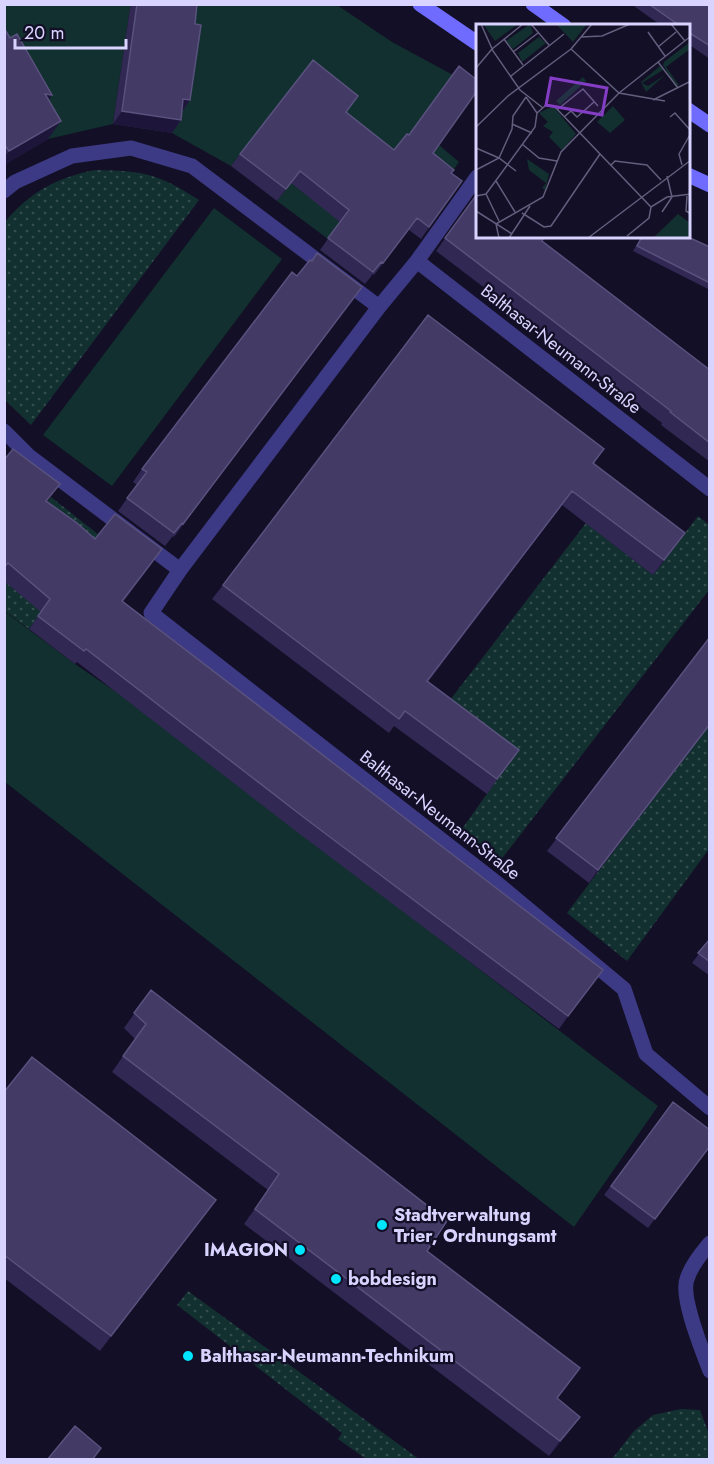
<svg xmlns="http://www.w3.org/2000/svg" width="714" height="1464" viewBox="0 0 714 1464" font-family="Jost,sans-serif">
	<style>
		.grass { fill: url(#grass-dots) }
		.garden { fill: #12302f }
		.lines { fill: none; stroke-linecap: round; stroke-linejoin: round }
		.minor { stroke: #3d3a85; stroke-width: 15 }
		.secondary { stroke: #6f6bff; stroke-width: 15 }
		.wall { fill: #312854 }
		.shaded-wall { fill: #1d163a }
		.building { fill: #433a66; stroke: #5a527e; stroke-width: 1.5 }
		.poi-dot { fill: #00e5ff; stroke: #130f26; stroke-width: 2 }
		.labels { text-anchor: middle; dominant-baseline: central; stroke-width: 4.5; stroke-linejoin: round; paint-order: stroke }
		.street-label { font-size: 18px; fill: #d9d4ff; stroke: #130f26 }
		.poi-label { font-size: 18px; font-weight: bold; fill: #d9d4ff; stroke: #130f26; text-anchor: start }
		.inset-road { fill: none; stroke: #625e7d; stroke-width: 1.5 }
		.view { fill: #843dc5; fill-opacity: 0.15; stroke: #843dc5; stroke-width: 3 }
		.inset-edge { fill: none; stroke: #d9d4ff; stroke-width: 3 }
	</style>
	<defs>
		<pattern id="grass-dots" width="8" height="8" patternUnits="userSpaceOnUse" patternTransform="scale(1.5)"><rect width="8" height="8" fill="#12302f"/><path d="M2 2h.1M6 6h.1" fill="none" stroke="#344d4e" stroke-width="1.8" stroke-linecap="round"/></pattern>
	</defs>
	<rect width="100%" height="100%" fill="#130f26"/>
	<path class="grass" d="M95,170C144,171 157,173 199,200L31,425L5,400V222C30,192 56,178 95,170Z
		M51,497L99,535L29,629L5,611L4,569L37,514Z
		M698,516L709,525V590L500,861L462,829L508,764L440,713L586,523L653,575Z
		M709,725V849L627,961L567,913Z
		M188,1291L419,1459H366L338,1439L342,1433L177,1305Z
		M681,1409L700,1410L709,1434V1459H612L633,1432L653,1415Z"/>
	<path class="garden" d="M4,5H337L392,42L453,75L439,145L459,162L445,182L335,217L341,222L328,239L277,201L291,183L297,187L304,72L231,166L172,133L174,112H182L185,93L130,8L113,124L48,139L36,120L5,54Z
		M214,208L282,259L112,486L43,435Z
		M4,611L75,664L119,694L658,1106L574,1227L5,782Z"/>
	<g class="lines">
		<path class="minor" d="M477,177L417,261L379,307L180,570L151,613L498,884L624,989L646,1054L710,1108
			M4,191L15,182L72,156L131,148L192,166L379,307
			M417,261L710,489
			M4,431L29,456L180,570
			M710,1243C701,1254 691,1266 687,1279C680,1297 703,1352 710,1371"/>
		<path class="secondary" d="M420,4L477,43
			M533,4L564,26
			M688,110L710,125
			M688,175L710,185"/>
	</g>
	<path class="wall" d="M132,4H197L195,24L190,100L182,112L181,120L172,133L113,124L130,8Z
		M631,4H710V59L688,44V26H662Z
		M4,28L49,101L48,139L4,165Z
		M346,112L394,150L433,153L451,173L462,181L421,239L409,230L374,275L373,274L365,284L320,250L340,222L291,183L277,201L231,166L240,154Z
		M477,194L542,241L710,370V462L661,425L662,423L436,251Z
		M641,237H688L710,247V290L633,251Z
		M297,276L362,287L174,537L173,536L165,546L118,511L137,485L133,482L142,469Z
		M604,449L594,464L675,547L653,575L562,505L428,682L508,764L487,794L394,726L389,733L212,599L223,585Z
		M4,460L47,501L95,539L153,562L123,602L603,970L559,1029L297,832L77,662L75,664L29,629L41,612L4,581Z
		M710,637V725L589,883L547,851Z
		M710,939V976L692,963Z
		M151,990L427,1251L580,1368L557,1399L569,1432L549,1456L244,1224L268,1190L112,1072L135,1039L124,1028Z
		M4,1092L216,1200L205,1215L100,1351L4,1278Z
		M673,1102L710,1146L648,1228L604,1195Z"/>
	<path class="shaded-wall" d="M45,94L52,95L40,114Z
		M183,99L190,100L181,113Z
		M122,111L181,120L172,133L113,124Z
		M61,121L48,139L4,165V158L9,151Z
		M362,287L353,300L174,537L183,524Z
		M572,491L562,505L417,696L427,681Z
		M685,533L675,547L653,575L664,560Z
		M710,724V725L589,883L598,870Z
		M603,970L594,983L559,1029L568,1016Z
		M216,1200L205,1215L100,1351L111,1336Z
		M580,1368L569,1384L546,1414L557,1398Z
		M580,1417L569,1432L549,1456L560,1441Z"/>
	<path class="building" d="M137,4H197L195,24L201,25L190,100L183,99L181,120L122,111Z
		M649,4H710V46L688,32V26H680Z
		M4,28L10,38L17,34L52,95L45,94L61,121L9,151L4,144Z
		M313,60L358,96L346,112L394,150L407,134L409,135L459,66L477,80V91L433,153L454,170L451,173L462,181L429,227L417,218L383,263L381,262L373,272L328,238L349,210L300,171L286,189L240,154Z
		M477,194V237H544L542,241L710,370V443L670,412L671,411L445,238Z
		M642,237H688L710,247V283L637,246Z
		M317,253L362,287L183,524L182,523L174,533L127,498L147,472L142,469L292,272L297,276L310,260L312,261Z
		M428,315L604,449L593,463L685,533L664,560L572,491L427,681L519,750L497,779L405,711L399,719L223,585Z
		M13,449L60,484L46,501L77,523L95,539L115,514L162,549L122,601L603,970L568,1016L306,819L86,649L84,651L38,616L50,599L8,563L6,565L4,564V460Z
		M710,637V724L598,870L556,838Z
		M710,939V962L698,953Z
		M151,990L447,1221L427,1251L580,1368L557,1398L580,1417L560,1441L255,1209L279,1174L123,1056L146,1024L134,1013Z
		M32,1057L216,1200L111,1336L4,1255V1092Z
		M673,1102L710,1130V1146L655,1219L611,1186Z
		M75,1426L101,1448L92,1460H47Z"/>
	<g class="poi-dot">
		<circle cx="382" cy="1225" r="6"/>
		<circle cx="300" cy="1250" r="6"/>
		<circle cx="336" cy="1279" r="6"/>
		<circle cx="188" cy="1356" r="6"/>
	</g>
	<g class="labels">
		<g class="street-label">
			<text transform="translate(561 349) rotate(38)">Balthasar-Neumann-Straße</text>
			<text transform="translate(440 815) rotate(38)">Balthasar-Neumann-Straße</text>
		</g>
		<g class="poi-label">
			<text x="394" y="1215">Stadtverwaltung<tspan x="394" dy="21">Trier, Ordnungsamt</tspan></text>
			<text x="288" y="1250" text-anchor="end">IMAGION</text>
			<text x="348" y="1279">bobdesign</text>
			<text x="200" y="1356">Balthasar-Neumann-Technikum</text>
		</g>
	</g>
	<g transform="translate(476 24)">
		<rect width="214" height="214" fill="#130f26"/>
		<path d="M214,18V25L190,43L203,61L200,62L187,41L188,38ZM184,42L187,46L166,59L172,62L189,51L170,68L165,58ZM51,135L73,150L69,166L66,164L70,159L53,146Z" fill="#12302f"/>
		<path d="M202,190L214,199V214H177Z" fill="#12302f"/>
		<path d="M80,0H111L97,18ZM77,82L100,110L86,126L73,113L77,108L67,102L72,98L63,89Z" fill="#12302f"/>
		<path d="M7,0H42L19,17ZM54,0L57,9L37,25L30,17ZM63,13L70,19L46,38L42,29ZM107,53L110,57L84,81L80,77ZM137,82L149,96L134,109L121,98Z" fill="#12302f"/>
		<path class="inset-road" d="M5,0L17,27L44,66L67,84M55,0L73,21M195,0L209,17M172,8L189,32M105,13L126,12L154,0M28,15L47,41M182,23L200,8M95,25L143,69L189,77M95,25L116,0M37,28L62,9M182,38L202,64M0,44L16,25L47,0M35,52L88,10M143,69L215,12M177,76L215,57M82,85L107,65L122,82M61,89L69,82H78L175,183L191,173L215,170M88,93L95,87L101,93L118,78M194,93L199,89L215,107M36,100L56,109M0,103L32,72L95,25M46,120L63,134L81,137M0,124L23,134L40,147M135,141L139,137L171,141L185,156M206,141L203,130L215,109M0,146L23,134L36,105L37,92L50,73M20,157L39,188M10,170L23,197M0,172L10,170L59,103L61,89L50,73M211,172L210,187L215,190M0,187L36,210M186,188L196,173L191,152M46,189L68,203L75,202L124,130M151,212L173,194L175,183M23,214L20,200L67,173L85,128L143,69M33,214L54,182M112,214L215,136"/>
		<path class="view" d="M75,54L131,64L126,91L70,81Z"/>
		<rect width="214" height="214" class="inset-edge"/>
	</g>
	<rect width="714" height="1464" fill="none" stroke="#d9d4ff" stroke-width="12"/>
	<path d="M15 39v9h111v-9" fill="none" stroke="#d9d4ff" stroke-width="3"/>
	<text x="24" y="39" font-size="18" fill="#d9d4ff" stroke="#130f26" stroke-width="4.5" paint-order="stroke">20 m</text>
</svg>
